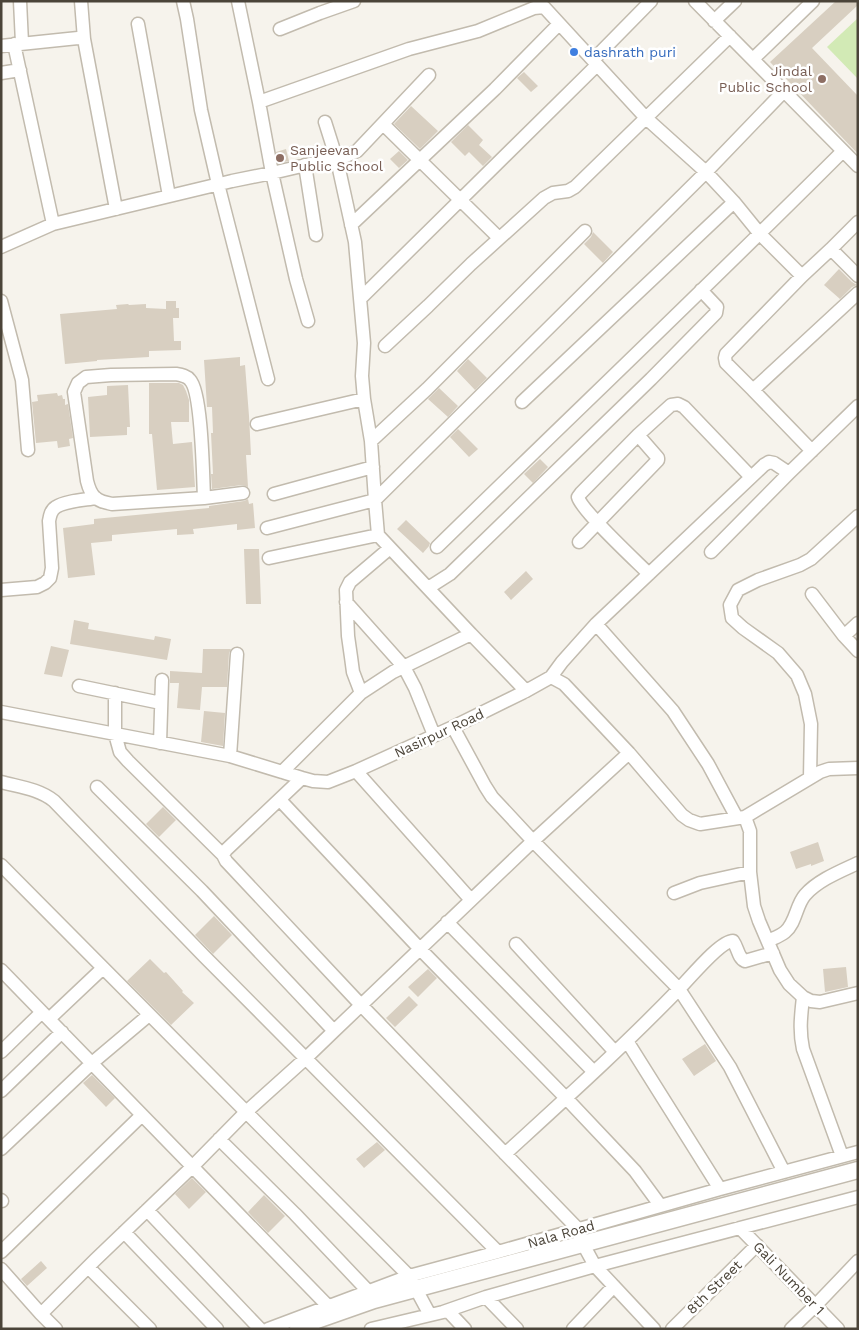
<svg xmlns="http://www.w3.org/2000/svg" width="859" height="1330" viewBox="0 0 859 1330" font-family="'Work Sans',sans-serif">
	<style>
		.green { fill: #d2eab5 }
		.building { fill: #d8cfc1 }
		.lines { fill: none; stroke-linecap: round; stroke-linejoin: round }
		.minor-casing { stroke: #c2bbae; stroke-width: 15 }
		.tertiary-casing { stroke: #c2bbae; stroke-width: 19 }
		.minor { stroke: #fff; stroke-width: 12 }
		.tertiary { stroke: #fff; stroke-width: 16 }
		.shop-dot { fill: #3f7fe0; stroke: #fff; stroke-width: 2 }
		.education-dot { fill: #8d6e63; stroke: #fff; stroke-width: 2 }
		.labels { text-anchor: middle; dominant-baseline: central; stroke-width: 5; stroke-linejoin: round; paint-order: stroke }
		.shop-label { font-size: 14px; fill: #366cbe; stroke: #fff; text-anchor: start }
		.education-label { font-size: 14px; fill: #785e54; stroke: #fff; text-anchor: end }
		.street-label { font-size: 14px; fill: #4b4439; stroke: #fff }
	</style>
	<rect width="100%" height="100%" fill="#f6f3ec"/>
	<path class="green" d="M858,18V79L827,47Z"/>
	<path class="building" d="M836,1H858V5L812,48L858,96V154L770,62Z
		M524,72L538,86L531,92L517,78Z
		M411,106L438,131L420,149L394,124Z
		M468,125L483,140L479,145L492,157L483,166L469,152L465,156L451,142Z
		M286,149L289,161L278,163L276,152Z
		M399,151L408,160L399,168L390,159Z
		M593,232L613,252L603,263L584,244L591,237Z
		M839,269L852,282L857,285L852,287L840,299L824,285Z
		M166,301H176V308H179V318H173L174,341H181V350L149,351V357L97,360V361L65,364L60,314L117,309L116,305L128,304L129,305L146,304V308L166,309Z
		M240,357V366L245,365L249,416L251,455H246L248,487L242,485L212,489L211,474H213L211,433H213L212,407H207L204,360Z
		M468,359L487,378L475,390L457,371Z
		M149,383H179L183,385L186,391L189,400V422H171L173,444L192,442L195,487L157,490L152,434H149Z
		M128,385L130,427H127V435L90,437L88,397L107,395V386Z
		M439,388L458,406L448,417L428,399Z
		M57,393L58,396L62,395L63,399H65V405L68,404L73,438L69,439L70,446L58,448L57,441L36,443L32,402L38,401L37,395Z
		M458,429L478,449L469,457L450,437Z
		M540,459L548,467L533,483L524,474Z
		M248,499L249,504L253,503L255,528L237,530V524L193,529L194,534L177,535V529L112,535V541L91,543L95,575L68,578L63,528L94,524V519L209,508V506L244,501Z
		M406,520L430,543L429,546L423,553L397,529Z
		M244,549H259L261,604H246Z
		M526,571L533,579L511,600L504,592Z
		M74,620L89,623L88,629L154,640L155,636L171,639L167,660L70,644Z
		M51,646L69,650L62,677L44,674Z
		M203,649H231L229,653L227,687H202L200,710L177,708L179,683H170V671L202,673Z
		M204,711L225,713L223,746L201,742Z
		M163,807L176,820L159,837L146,824Z
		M818,842L824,861L811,866V864L796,869L790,852Z
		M214,916L232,935L213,954L195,935Z
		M150,959L164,973L166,972L183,991L182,992L194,1003L171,1025L127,981Z
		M846,967L848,987L825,992L823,969Z
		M428,969L437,978L418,997L408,987Z
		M409,996L418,1005L395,1027L386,1018Z
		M705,1044L716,1061L694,1076L682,1059Z
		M92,1075L115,1098L106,1107L83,1083Z
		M377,1142L385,1150L364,1168L356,1159Z
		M192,1178L206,1192L189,1209L175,1194Z
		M264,1195L285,1216L268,1233L248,1212Z
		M41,1261L47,1268L27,1286L21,1279Z"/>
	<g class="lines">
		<defs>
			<path id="minor" d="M20,1L22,43
				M81,1L84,39
				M183,1L187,19L201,110L218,184L268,379
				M238,1L259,102L272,173L296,279L308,321
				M714,21L735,1
				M138,24L169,196
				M280,29L320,13L354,1
				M14,44L53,224
				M1,46L78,38L84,39L116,209
				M753,59L813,1
				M593,60L651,1
				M1,73L20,70
				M784,91L858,166
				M259,102L409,49L478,31L534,8L544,7L646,118L706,172L784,91L695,1
				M325,122L337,160L355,242L364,343L362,376L364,399L371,441L375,500L706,172L734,202L760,234L802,276
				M383,124L499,238
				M305,165L316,235
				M351,225L495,89L559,24
				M1,247L53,224L232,181L272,173L323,161L337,160L357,151L429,75
				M831,249L858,222
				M858,276L831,249L802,276L726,354L725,358L726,363L753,390L858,293
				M360,299L597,65
				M1,301L22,380L28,450
				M385,346L428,306L471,264L544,198L553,193L568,191L575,187L730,36
				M753,390L812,451
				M522,402L734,202
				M257,424L364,399
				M371,441L427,389L585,231
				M274,494L373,467
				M204,498C203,477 202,392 190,380C187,376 182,375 176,374L111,375L86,377L78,383L74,392L87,481C91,497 96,501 112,504L204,498L243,493
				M267,528L375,500L378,535L269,558
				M579,542L658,460V458L638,435
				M437,547C572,415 709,285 843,151
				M711,552L789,473L858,406
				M649,574C636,561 581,510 578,497L581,493L638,435L671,405L678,404L684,407L751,477
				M428,588L450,574L651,379L716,313L717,307L701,290
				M1,590L37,587L45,583L50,578L52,568L49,521C50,515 51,510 56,507C65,501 84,500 96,498
				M812,594L844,636L858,651
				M346,602L404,667L415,688L434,735
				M596,624L673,711L708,764L737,818
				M471,634L526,691
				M844,636L858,623
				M551,677L564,684L629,753L682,815L689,820L700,824L745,817L820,772L829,769L858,768
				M79,686L161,703
				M115,693V734L120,752L128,761L223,855
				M361,693L353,672L351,657L348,636L346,590L350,582L390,548
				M1,712L230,756L302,778L313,781L328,782L356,771L453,727L526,691L551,677L562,662L596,624L764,465L769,462L774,463L789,473
				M453,727L485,786L492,797L533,841L679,989L730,1067L784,1172
				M160,743L162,680
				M230,756L237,654
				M356,771L471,900
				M282,772L361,693L393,672L471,634L378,535
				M302,778L226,850L223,855L226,861L361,1005L578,1229L583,1244L595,1266L654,1329
				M810,778L811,724L805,694L797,675L778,653L743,628L732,618L730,605L738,590L758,580L800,565L811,559L858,516
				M1,782C20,787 39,789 54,801L204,956L498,1252
				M97,787L202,891L334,1031
				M280,800L420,949L566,1098L635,1171L660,1205
				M745,817L750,831V872L754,906L759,921L780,970L789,984L803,997L811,1001L820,1002L858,993
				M1,865L409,1276L430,1315
				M674,893L700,883L750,872
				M447,922L594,1072
				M768,941C774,938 780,936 785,932C796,923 796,905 805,895C818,880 841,871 858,863
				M516,944L615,1052
				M1,970L328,1306
				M803,997C801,1016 799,1030 803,1049L842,1156
				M49,1019L103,968
				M627,1041L720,1189
				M1,1052L42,1012
				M1,1091L62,1032
				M219,1139L295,1214L368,1291
				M1,1149L92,1063L149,1015
				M505,1154C564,1100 624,1046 680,988C690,978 720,941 733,941C738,948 738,958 745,961L773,953
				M1,1200L2,1201
				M147,1210L260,1329
				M740,1228L838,1329
				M124,1232L217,1329
				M1,1252L142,1115
				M88,1267L150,1329
				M1,1269L41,1314
				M486,1297L517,1329
				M448,1311L465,1329
				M56,1329L41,1314L95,1260L192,1167L246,1112L305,1059L334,1031L533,841L629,753
				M268,1329L409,1276L498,1252L720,1189L858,1152
				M371,1329L443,1312L486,1297L595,1266L858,1197
				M573,1329L614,1286
				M672,1329L757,1245
				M791,1329L815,1306L858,1261"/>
			<path id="tertiary" d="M298,1329L317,1320L374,1300L858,1170"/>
		</defs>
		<use href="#minor" class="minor-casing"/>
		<use href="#tertiary" class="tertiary-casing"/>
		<use href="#minor" class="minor"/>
		<use href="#tertiary" class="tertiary"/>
	</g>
	<circle class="shop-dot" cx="574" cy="52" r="5"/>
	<g class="education-dot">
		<circle cx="822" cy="79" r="5"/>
		<circle cx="280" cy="158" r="5"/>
	</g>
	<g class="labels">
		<g class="shop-label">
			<text x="584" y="52">dashrath puri</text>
		</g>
		<g class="education-label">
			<text x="812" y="71">Jindal<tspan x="812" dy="16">Public School</tspan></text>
			<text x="290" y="150" text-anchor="start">Sanjeevan<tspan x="290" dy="16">Public School</tspan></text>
		</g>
		<g class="street-label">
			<text transform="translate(439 733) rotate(-25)">Nasirpur Road</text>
			<text transform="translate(561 1234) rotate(-16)">Nala Road</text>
			<text transform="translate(789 1278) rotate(46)">Gali Number 1</text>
			<text transform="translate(714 1287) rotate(-44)">8th Street</text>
		</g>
	</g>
	<rect width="859" height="1330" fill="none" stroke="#4b4439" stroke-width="5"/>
</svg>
